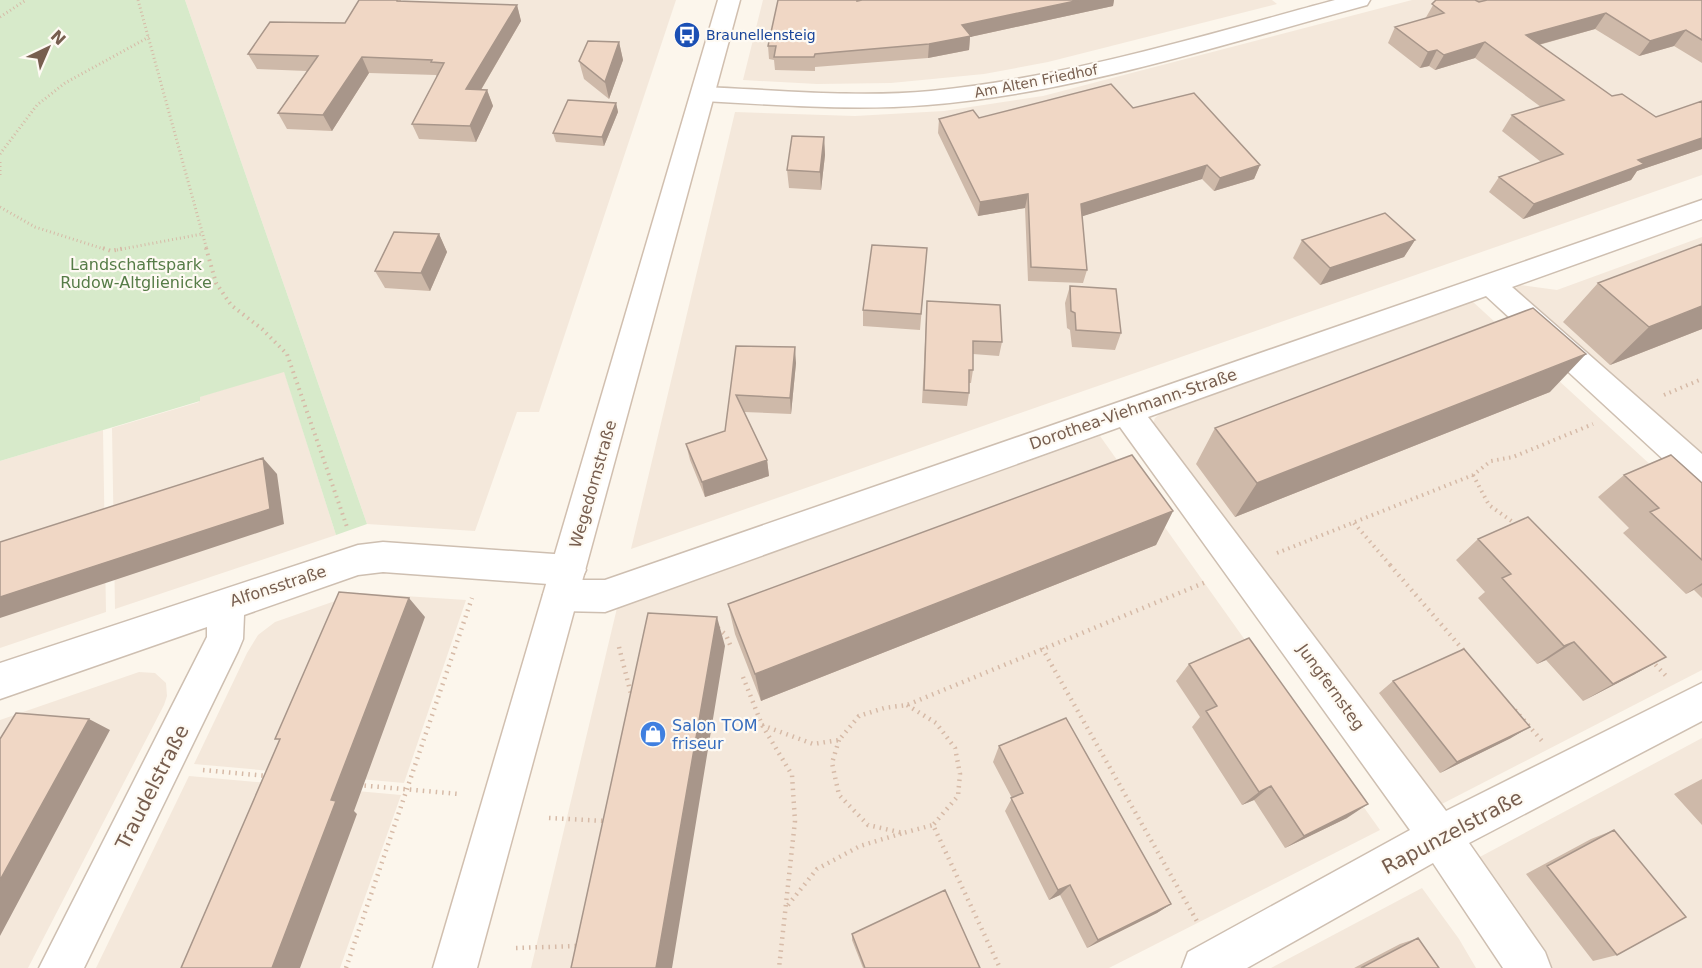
<svg xmlns="http://www.w3.org/2000/svg" width="1702" height="968" viewBox="0 0 1702 968" font-family="'DejaVu Sans',sans-serif">
	<style>
		.residential { fill: #f4e8db }
		.green { fill: #d7eaca }
		.lines { fill: none; stroke-linecap: round; stroke-linejoin: round }
		.street-casing { stroke: #cebfb1; stroke-width: 3 }
		.secondary-casing { stroke: #d1bfaf; stroke-width: 3 }
		.path-far2 { stroke: #d6baa7; stroke-width: 3; stroke-dasharray: 1 3; stroke-linecap: butt }
		.path-far1 { stroke: #d6baa7; stroke-width: 4; stroke-dasharray: 1.5 4.5; stroke-linecap: butt }
		.path { stroke: #d6baa7; stroke-width: 4.5; stroke-dasharray: 1.5 5; stroke-linecap: butt }
		.street { fill: #fff; fill-rule: evenodd }
		.secondary { fill: #fff; fill-rule: evenodd }
		.wall { fill: #ceb9a9 }
		.shaded-wall { fill: #a8968a }
		.building { fill: #f0d7c5; stroke: #a8968a; stroke-width: 1.5 }
		.labels { text-anchor: middle; dominant-baseline: central; stroke-width: 4.5; stroke-linejoin: round; paint-order: stroke }
		.far-transit-label { font-size: 14px; fill: #164399; stroke: #fefaf3; text-anchor: start }
		.far-street-label { font-size: 14px; fill: #775e4f; stroke: #fefaf3 }
		.park-label { font-size: 16px; fill: #567c47; stroke: #fefaf3 }
		.street-label { font-size: 16px; fill: #775e4f; stroke: #fefaf3 }
		.shop-label { font-size: 16px; fill: #366cbe; stroke: #fefaf3; text-anchor: start }
		.near-street-label { font-size: 20px; fill: #775e4f; stroke: #fefaf3 }
	</style>
	<rect width="100%" height="100%" fill="#fcf6ec"/>
	<path class="residential" d="M185,0H676L539,412H517L475,531L367,524Z
		M763,0H1272L1277,4L1048,62L984,74L891,83L817,84L743,80Z
		M1412,0H1702V175L631,549L735,112L855,116L944,111L1043,96Z
		M1702,237V460L1515,294V289L1520,285L1557,290Z
		M1472,301L1702,512V670L1436,807L1152,426L1155,418L1160,414Z
		M284,371L336,535L115,609L112,428L199,402V397Z
		M103,430L106,612L0,648V461Z
		M1100,436L1380,830L1109,968H531L617,608Z
		M358,593L466,600L404,783L194,764L247,653L258,635L275,622Z
		M139,672L155,673L166,683L167,696L164,705L28,968H0V720Z
		M1702,738V968H1551L1476,859Z
		M189,776L401,795L340,968H96Z
		M1422,888L1459,939L1476,968H1271Z"/>
	<path class="green" d="M0,0H185L367,524L336,535L284,372L200,397V401L0,461Z"/>
	<g class="lines">
		<defs>
			<path id="street" d="M1335,0H1370L1367,5C1223,44 1077,93 927,105C853,111 778,105 704,101L696,99L692,94L696,89L704,87C779,90 856,98 931,91C1069,77 1202,36 1335,0Z
				M1702,200V219L1512,287L1702,454V487L1690,484L1486,296L1148,417L1446,811L1702,683V721L1469,843L1545,952L1551,968H1503L1433,863L1247,968H1182L1188,952L1410,830L1120,427L605,612L561,611L548,606L543,595L548,584L383,572L358,575L244,615L243,639L238,651L84,968H39L207,637V627L0,699V663L358,545L383,542L568,555L580,559L586,570L581,580H605Z"/>
			<path id="secondary" d="M718,0H740L477,968H433Z"/>
		</defs>
		<use href="#street" class="street-casing"/>
		<use href="#secondary" class="secondary-casing"/>
		<path class="path-far2" d="M138,0L207,250
			M0,17L26,0
			M0,154L37,105L65,83L149,37
			M0,162V175
			M0,207L35,227L107,250
			M117,250L202,234"/>
		<path class="path-far1" d="M103,248L111,251L125,248
			M206,248L216,283L231,305L262,329L287,354L347,527
			M1664,395L1702,379
			M1473,475L1489,505L1517,525
			M1354,523L1391,566
			M1277,553L1473,475L1491,461L1513,457L1593,424"/>
		<path class="path" d="M1390,565L1465,652
			M718,628L726,635L731,647
			M619,647L632,698
			M1042,648L1198,923
			M1651,660L1668,678
			M743,677L762,725L792,775L795,821L779,968
			M907,705L936,723L955,748L960,774L958,796L933,825L1000,968
			M1515,710L1542,741
			M762,725L813,744L839,740L859,716L884,708L907,705L1206,582
			M839,740L832,763L839,795L868,825L903,833L933,825
			M203,770L267,776
			M358,785L459,794
			M549,818L606,821
			M788,905L817,869L860,846L903,833
			M516,948L578,946
			M346,968L472,598"/>
		<use href="#street" class="street"/>
		<use href="#secondary" class="secondary"/>
	</g>
	<path class="wall" d="M359,0H401V1L517,5L521,21L481,90H487L493,106L476,142L419,139L412,124L437,77L436,75L369,73L332,131L287,129L278,113L307,71L257,69L248,54L345,23Z
		M862,0H1114L1113,6L970,37L969,50L928,58L815,67V71L775,70L774,60L769,59L768,46L859,1Z
		M1436,0H1702V63L1674,46L1639,56L1595,29L1539,45L1612,96L1656,117L1702,101V149L1637,171L1631,180L1523,219L1489,192L1499,177L1541,162L1502,131L1512,115L1541,107L1475,58L1435,70L1429,66L1420,68L1388,43L1395,27L1425,19Z
		M619,42L623,60L609,99L584,79L579,61Z
		M616,103L618,112L604,146L556,142L553,133Z
		M1133,108L1260,165L1254,179L1214,191L1202,179L1082,216L1087,270L1083,283L1028,281L1025,208L978,216L938,133L939,119L979,118Z
		M824,137L825,155L821,190L789,188L787,170Z
		M439,234L447,252L430,291L385,288L375,271Z
		M1302,240H1415L1404,257L1320,285L1293,258Z
		M1702,244V329L1610,365L1563,322L1598,283Z
		M927,248L920,330L863,326V310Z
		M1070,286L1121,333L1115,350L1072,347L1070,330L1067,328L1065,303Z
		M927,301L1002,342L999,356L973,354V370L971,383H969V393L967,406L922,403Z
		M736,346L796,363L791,414L744,412L767,460L769,476L705,497L690,460L686,444L725,431Z
		M1550,392L1235,517L1196,464L1215,428Z
		M1624,475L1702,483V598L1694,590L1686,594L1623,533L1629,528L1598,497Z
		M1173,511L1156,545L761,701L735,634L728,604Z
		M1478,539L1635,674L1583,701L1546,660L1537,664L1478,598L1485,592L1456,560Z
		M1189,664L1347,818L1285,848L1254,800L1242,805L1192,727L1200,717L1176,681Z
		M1393,681L1511,738L1440,773L1379,693Z
		M999,746L1171,904L1157,913L1087,948L1060,895L1049,900L1005,811L1012,798L993,762Z
		M1702,779V825L1674,794Z
		M1614,830L1617,955L1593,961L1526,874L1591,839Z
		M852,934L980,968H863L852,940Z
		M1418,938L1439,968H1354L1400,944Z"/>
	<path class="shaded-wall" d="M1080,0H1114L1113,6L970,37L969,50L928,58L929,44L962,25Z
		M517,5L521,21L472,105L466,89Z
		M1606,13L1595,29L1516,51L1526,35Z
		M1686,30L1674,46L1639,56L1650,41Z
		M619,42L623,60L609,99L605,82Z
		M1485,42L1475,58L1435,70L1444,55Z
		M1437,50L1429,66L1420,68L1428,52Z
		M362,57L369,73L332,131L323,115Z
		M487,90L493,106L476,142L470,126Z
		M616,103L618,112L604,146L602,137Z
		M824,137L825,155L821,190L820,172Z
		M1702,138V149L1637,171L1631,180L1523,219L1534,204L1638,160Z
		M1207,165L1202,179L1077,218L1081,204Z
		M1260,165L1254,179L1214,191L1220,178Z
		M1028,194L1025,208L978,216L980,202Z
		M439,234L447,252L430,291L421,273Z
		M1415,240L1404,257L1320,285L1330,268Z
		M1702,306V329L1610,365L1649,327Z
		M795,347L796,363L791,414L790,398Z
		M1586,354L1550,392L1235,517L1257,483Z
		M263,458L277,474L284,524L0,618V597Z
		M767,460L769,476L705,497L702,482Z
		M1173,511L1156,545L761,701L755,674Z
		M1702,583V585L1686,594Z
		M409,598L425,617L354,811L357,814L300,968H272L331,800Z
		M717,617L725,646L672,968H656Z
		M1574,642L1546,660L1537,664L1564,646Z
		M1666,657L1635,674L1583,701L1613,684Z
		M89,719L110,730L0,936V880Z
		M1530,727L1511,738L1440,773L1457,762Z
		M1271,786L1254,800L1242,805L1259,792Z
		M1368,804L1347,818L1285,848L1304,836Z
		M1070,885L1060,895L1049,900L1058,890Z
		M1171,904L1157,913L1087,948L1098,940Z"/>
	<path class="building" d="M359,0H397V1L517,5L466,89L487,90L470,126L412,124L444,63L431,62L432,60L362,57L323,115L278,113L318,56L248,54L270,22L345,23Z
		M778,0H857V1L862,0H1080L962,25L971,36L929,44L815,54L814,57H774L776,46H768Z
		M1436,0H1475L1479,2L1487,0H1702V40L1686,30L1650,41L1606,13L1526,35L1612,96L1622,94L1656,117L1702,101V138L1638,160L1644,164L1534,204L1499,177L1563,154L1512,115L1564,100L1485,42L1444,55L1437,50L1428,52L1395,27L1444,13L1432,4Z
		M588,41L619,42L605,82L579,61Z
		M1111,84L1133,108L1194,93L1260,165L1220,178L1207,165L1081,204L1087,270L1031,267L1028,194L980,202L939,119L973,110L979,118Z
		M568,100L616,103L602,137L553,133Z
		M792,136L824,137L820,172L787,170Z
		M1385,213L1415,240L1330,268L1302,240Z
		M394,232L439,234L421,273L375,271Z
		M1702,244V306L1649,327L1598,283Z
		M872,245L927,248L921,314L863,310Z
		M1070,286L1116,289L1121,333L1076,330L1075,313L1071,311Z
		M927,301L1000,305L1002,342L973,341V370H969V393L924,390Z
		M1533,308L1586,354L1257,483L1215,428Z
		M736,346L795,347L790,398L736,395L767,460L702,482L686,444L725,431Z
		M1132,455L1173,511L755,674L728,604Z
		M1671,455L1702,483V560L1650,512L1659,508L1624,475Z
		M263,458L270,509L0,597V542Z
		M1528,517L1666,657L1613,684L1574,642L1564,646L1502,578L1511,574L1478,539Z
		M339,592L409,598L331,800L336,801L272,968H181L280,739H275Z
		M648,613L717,617L656,968H571Z
		M1249,638L1368,804L1304,836L1271,786L1259,792L1206,711L1217,706L1189,664Z
		M1464,649L1530,727L1457,762L1393,681Z
		M16,713L89,719L0,880V739Z
		M1066,718L1171,904L1098,940L1070,885L1058,890L1011,798L1023,793L999,746Z
		M1614,830L1686,917L1617,955L1547,866Z
		M945,890L980,968H865L852,934Z
		M1418,938L1439,968H1361Z"/>
	<defs>
		<symbol id="bus-disc" viewBox="-11 -11 22 22"><circle r="9.5" fill="#1a4fb4" stroke="#fefaf3"/><path d="M-5-6H5V4H4V6H2V4H-2V6H-4V4H-5ZM-3.5-4V0h7V-4ZM-3.5 1.2v1.5H-2V1.2ZM2 1.2v1.5H3.5V1.2Z" fill="#fff"/></symbol>
		<symbol id="shop-disc" viewBox="-11 -11 22 22"><circle r="9.5" fill="#3f7fe0" stroke="#fefaf3"/><path d="M-5-2.5h2.3a2.7 3.5 0 0 1 5.4 0H5L5.5 6h-11ZM-1.5-2.5h3a1.5 2.3 0 0 0-3 0Z" fill="#fff"/></symbol>
	</defs>
	<g fill-rule="evenodd">
		<use href="#bus-disc" x="672" y="20" width="30" height="30"/>
		<use href="#shop-disc" x="638" y="719" width="30" height="30"/>
	</g>
	<g class="labels">
		<g class="far-transit-label">
			<text x="706" y="35">Braunellensteig</text>
		</g>
		<g class="far-street-label">
			<text transform="translate(1036 81) rotate(-11)">Am Alten Friedhof</text>
		</g>
		<g class="park-label">
			<text x="136" y="264">Landschaftspark<tspan x="136" dy="18">Rudow-Altglienicke</tspan></text>
		</g>
		<g class="street-label">
			<text transform="translate(1133 409) rotate(-19)">Dorothea-Viehmann-Straße</text>
			<text transform="translate(593 484) rotate(-74)">Wegedornstraße</text>
			<text transform="translate(278 586) rotate(-18)">Alfonsstraße</text>
			<text transform="translate(1331 687) rotate(54)">Jungfernsteg</text>
		</g>
		<g class="shop-label">
			<text x="672" y="725">Salon TOM<tspan x="672" dy="18">friseur</tspan></text>
		</g>
		<g class="near-street-label">
			<text transform="translate(152 787) rotate(-63)">Traudelstraße</text>
			<text transform="translate(1452 832) rotate(-28)">Rapunzelstraße</text>
		</g>
	</g>
	<g transform="translate(48 48) rotate(44)" stroke="#fefaf3" stroke-width="4.5" paint-order="stroke">
	<path d="M0-4.5L10 22L0 15L-10 22Z" fill="#775e4f"/>
	<text y="-9" font-size="16" font-weight="bold" text-anchor="middle" fill="#775e4f">N</text>
	</g>
</svg>
